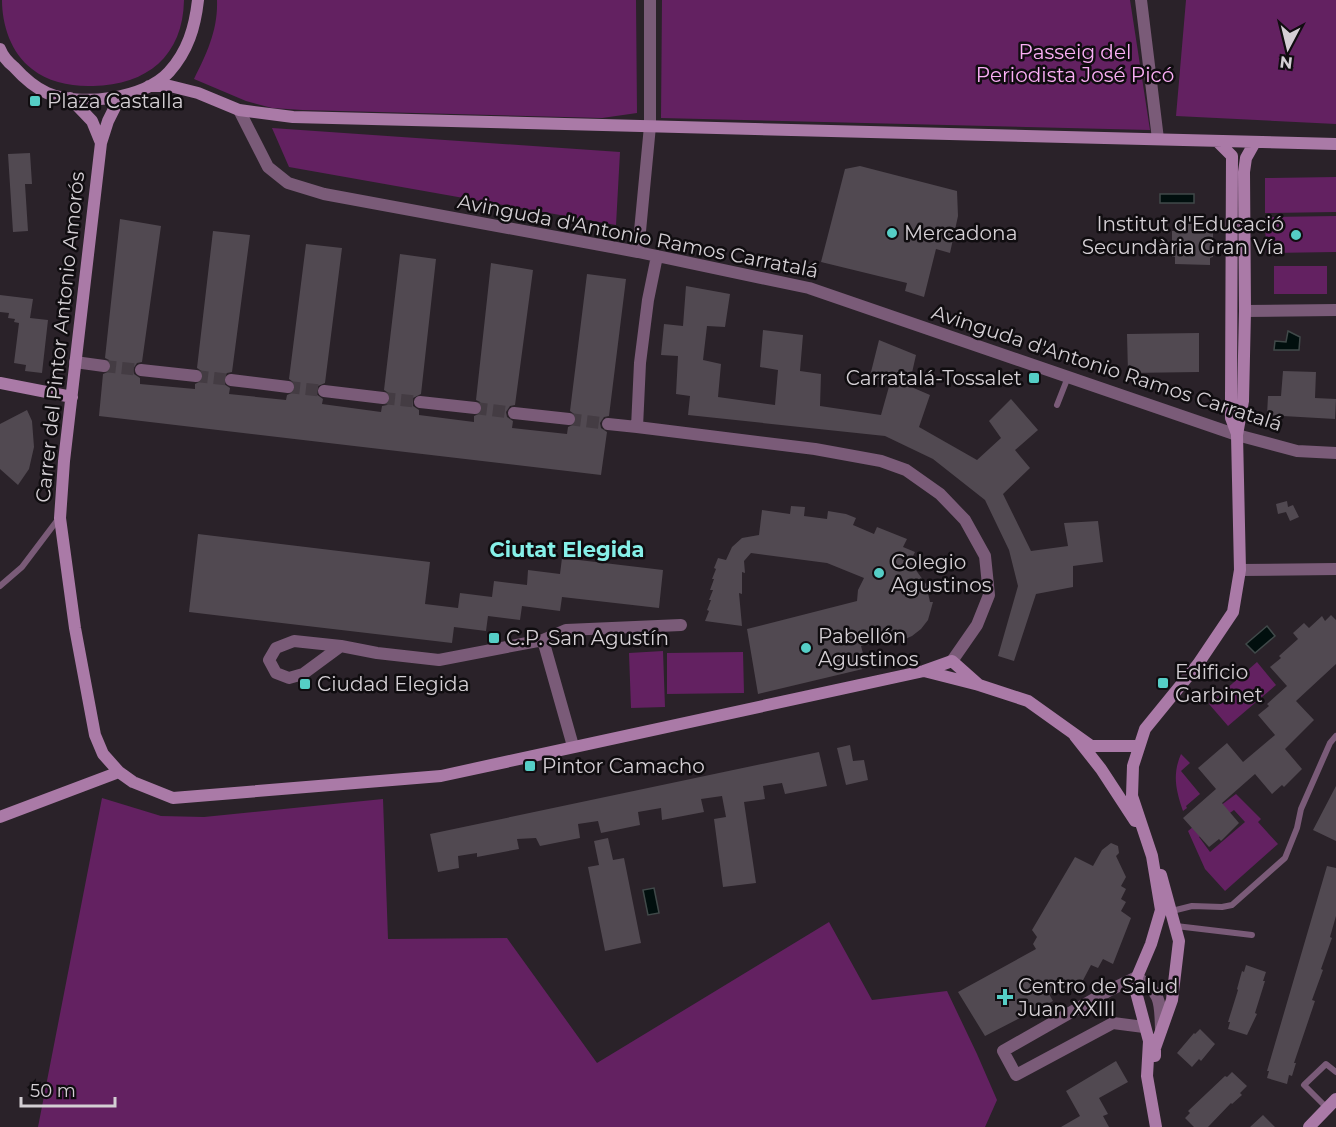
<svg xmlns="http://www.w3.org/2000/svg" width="1336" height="1127" viewBox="0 0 1336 1127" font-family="Montserrat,sans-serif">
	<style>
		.green { fill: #632161 }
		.water { fill: #010f0e; stroke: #404949; stroke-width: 1.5 }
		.building { fill: #514951 }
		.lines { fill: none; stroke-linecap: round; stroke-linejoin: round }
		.street-tunnel { stroke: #443c43; stroke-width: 12; stroke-dasharray: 12 6; stroke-linecap: butt }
		.lane { stroke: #7a5b78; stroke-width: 6 }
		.street { stroke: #7a5b78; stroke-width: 12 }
		.secondary { stroke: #aa7aa7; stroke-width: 12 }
		.poi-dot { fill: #55cec6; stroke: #100d10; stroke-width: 2 }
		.labels { text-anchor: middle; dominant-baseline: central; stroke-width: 5; stroke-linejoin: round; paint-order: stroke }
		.park-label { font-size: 20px; fill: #fbaff6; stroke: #100d10 }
		.poi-label { font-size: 20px; fill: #d4cfd4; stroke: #100d10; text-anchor: start }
		.street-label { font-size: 20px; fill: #d4cfd4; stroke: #100d10 }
		.neighbourhood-label { font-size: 21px; font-weight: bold; fill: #86f0e8; stroke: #100d10 }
	</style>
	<rect width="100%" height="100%" fill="#2a2229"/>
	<path class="green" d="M2,0H184C183,56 147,85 93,86C72,87 48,82 32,69C11,53 2,25 2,0Z
		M217,0H636L637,113L602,118L302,110L272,108L246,101L194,79C207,53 218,30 217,0Z
		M662,0H1130L1150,130L661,118Z
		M1186,0H1336V124L1176,116Z
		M272,128L620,152L616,225L289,167Z
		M1336,177V212L1265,213V178Z
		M1336,216V252L1266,253L1265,217Z
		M1274,266H1327V294H1274Z
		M663,651L665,707L631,708L629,653Z
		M743,652L744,693L667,694V653Z
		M1257,662L1276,685L1228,726L1209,704Z
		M1181,754L1190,763L1181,771L1200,794L1186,806L1187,808L1183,811C1176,790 1172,775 1181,754Z
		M1236,794L1261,819L1258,822L1278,844L1225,891L1205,869L1188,831L1199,822L1207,831L1199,837L1210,852L1245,822L1234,810L1227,815L1220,806Z
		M102,798L161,816L204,817L383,799L388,939L507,938L597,1063L829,922L872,1000L947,991L977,1054L997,1100L985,1127H38Z"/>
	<path class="water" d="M1160,194H1194V203H1160Z
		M1288,331L1300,337L1299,350H1274L1275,341L1286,342Z
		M1267,626L1275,636L1255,653L1246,644Z
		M654,888L659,913L648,915L643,890Z"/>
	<path class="building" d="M30,153L32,184H25L28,231L13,232L8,154Z
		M860,166L957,191L958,216L950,253L936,249L924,297L905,291L907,283L821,262L845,169Z
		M120,219L161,226L142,362L137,363L133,369L134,374L140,378V384L195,389V384L203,380V372L197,368L213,231L250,235L232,372L227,373L223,378L224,384L230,388L229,394L286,400L287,395L294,392L296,384L289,379L306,244L342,248L325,383L318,386L316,394L323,399L322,404L381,412L382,406L387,405L391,400L390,394L384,390L400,254L436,259L421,394L413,398V406L419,410V415L474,422V416L481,413L483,408L480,402L476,400L491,263L533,270L515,405L510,406L506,412L507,417L513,421L512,428L567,434L568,427L575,424L577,416L570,411L587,274L626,279L609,416L604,417L600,423L601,428L607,432L601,475L99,416L103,374L110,371L112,367L109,360L105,358Z
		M1175,224H1210V231H1213V257L1210,258V265L1175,264V257H1172V231H1175Z
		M686,286L730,294L725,327L707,326L703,360L721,364L718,397L775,405L778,370L760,367L763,330L803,335L800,371L821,374L820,406L881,415L890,383L870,376L879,340L916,355L909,386L930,395L919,427L977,460L1001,438L989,421L1011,399L1038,430L1015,450L1030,468L1003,494L1031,551L1068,546L1064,523L1098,521L1103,562L1073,566V587L1036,594L1014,661L998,656L1018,586L1009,550L985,500L933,459L885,436L688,415L690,396L676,394L678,356L661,355L664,324L683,326Z
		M0,295L33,299L30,318L48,320L42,373L25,371L26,365L14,363L19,323L14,322L15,319L8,318L9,313L0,312Z
		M1199,333V372L1128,373L1127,334Z
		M1283,371L1316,372L1315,398L1336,399L1335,419L1267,415L1268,396H1281Z
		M27,410L32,421L34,447L29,469L18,485L0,469V424Z
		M1287,501L1288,507L1293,505L1299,517L1290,521L1286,512L1278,514L1276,504Z
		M791,506L805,507L804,516L827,519L828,511L846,514L856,518L853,525L874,534L877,527L907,539L903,547L915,552L910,562L926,584L930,602H933L928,620L921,629L912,636L903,640L902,636L861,646L867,668L758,694L747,629L857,601L858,590L864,578L827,563L751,553L744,561L745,573L742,572V594L739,593L742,626L705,621L709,611L707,610L711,600H709L713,590H710L714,579H712L716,569L714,568L718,558L726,560L732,547L742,538L759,535L762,510L790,514Z
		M198,534L430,562L425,604L458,608L460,593L492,597L494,581L527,585L528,570L560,574L562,558L663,570L659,608L562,597L560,611L522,606L520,620L488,616L486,631L454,627L452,643L189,612Z
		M1331,615L1336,620V664L1296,701L1314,720L1285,749L1302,769L1284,787L1282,785L1272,794L1255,774L1222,803L1239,823L1221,841L1219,839L1209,847L1183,818L1216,789L1198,768L1227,743L1243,762L1275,735L1258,715L1269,706L1267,704L1287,686L1270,667L1281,658L1279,656L1298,639L1293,633L1304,623L1309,628L1322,616L1325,621Z
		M850,745L853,761L864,760L868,780L846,785L837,748Z
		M819,752L827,786L785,794L782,783L763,786L765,799L744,802L756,883L723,887L714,819L726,817L722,796L701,799L704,812L662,820L661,808L638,812L640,825L601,833L598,821L578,824L580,838L540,846L536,838L517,839L519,849L477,857V853L458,856L459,868L438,872L430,834Z
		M1336,786V841L1313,830Z
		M608,838L613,860L624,858L641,943L605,951L588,867L599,865L594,841Z
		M1111,843L1118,846L1119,853L1116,856L1126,877L1121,886L1126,889L1121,899L1126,902L1121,911L1131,918L1113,964L1103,959L1098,968L1091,965L1080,986L1076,984L1072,991L1064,987L1049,994L1053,1001L985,1036L958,992L1036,949L1033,944L1037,937L1032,930L1075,857L1093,866L1102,850Z
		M1327,866L1336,868V916L1330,937L1332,938L1321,969L1323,970L1312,1000L1315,1001L1294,1063H1296L1292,1076L1289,1075L1287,1084L1267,1078L1269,1071H1267Z
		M1246,965L1266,972L1263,981H1265L1255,1013L1257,1014L1247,1035L1228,1029L1230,1022H1228L1238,990L1237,989L1242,971L1244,972Z
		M1200,1029L1215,1044L1201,1061L1199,1059L1192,1067L1177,1053L1194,1033L1195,1034Z
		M1116,1061L1128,1082L1099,1098L1108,1114L1103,1116L1109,1127H1061L1080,1116L1066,1091Z
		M1232,1072L1247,1086L1240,1093L1242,1095L1232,1104L1231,1103L1208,1127H1194L1185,1118L1190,1113L1188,1111L1225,1076L1227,1077Z
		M1263,1115L1275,1127H1250Z"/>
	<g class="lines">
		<path class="street-tunnel" d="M104,366L141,370
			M196,376L231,380
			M288,387L324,391
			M383,398L420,402
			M475,408L514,413
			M569,419L608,424"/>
		<path class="lane" d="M1057,405L1068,377
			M0,586L22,567L59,518
			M1172,911L1192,906L1222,907L1232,905L1285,858L1297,828L1301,809L1330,743L1336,736
			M1176,926L1252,935
			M1327,1108L1304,1085L1326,1064L1336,1072"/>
		<path class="street" d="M1141,0L1158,139
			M239,110L268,167L288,183L324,194L638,252L809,288L1237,435L1297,451L1336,453
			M638,252L650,126V0
			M657,256L648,300L640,363L637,427L815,449L881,461L906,470L940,494L965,520L985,556L989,595L977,625L952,661
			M1245,311L1336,310
			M75,362L104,366
			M141,370L196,376
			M231,380L288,387
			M324,391L383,398
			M420,402L475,408
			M514,413L569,419
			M608,424L637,427
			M1240,570L1336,569
			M543,640L573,746
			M341,646L303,674L289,678L276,673L269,660L276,648L294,641L341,646L377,653L439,660L543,640L566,630L681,625
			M1144,1027L1113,1023L1016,1075L1003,1051L1110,990L1137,977C1162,994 1160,1002 1161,1030"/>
		<path class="secondary" d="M0,49C3,57 8,62 14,67C23,77 34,87 47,93C79,107 145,99 169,72C188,51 195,27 198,0
			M149,86H170L198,93L239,110L293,117L1336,144
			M120,97L108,121L101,143L64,461L60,518L75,628L95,735L103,754L119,772L133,782L173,798L441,776L924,671L952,661L979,685
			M70,98L92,121L101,143
			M1217,141L1232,156L1231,401V418L1237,434
			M0,383L72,397
			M924,671L979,685L1028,701L1091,746H1139
			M1075,736L1101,769L1135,821
			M0,817L119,772
			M1155,1056V1048L1172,1000L1179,941L1161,875
			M1156,1127L1147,1076L1149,1041L1136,992L1137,977L1151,944L1161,910L1152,856L1132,796L1133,766L1145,729L1198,664L1233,612L1240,570L1237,435L1243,401L1245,311L1244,172L1246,158L1255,142
			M1309,1127L1336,1099"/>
	</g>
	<g class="poi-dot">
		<rect x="29" y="95" width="12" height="12" rx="3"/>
		<circle cx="892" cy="233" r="6"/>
		<circle cx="1296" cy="235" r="6"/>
		<rect x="1028" y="372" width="12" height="12" rx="3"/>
		<circle cx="879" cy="573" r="6"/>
		<rect x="488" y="632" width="12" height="12" rx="3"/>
		<circle cx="806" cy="648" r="6"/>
		<rect x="1157" y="677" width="12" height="12" rx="3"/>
		<rect x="299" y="678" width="12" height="12" rx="3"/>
		<rect x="524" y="760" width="12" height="12" rx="3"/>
		<path d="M1002 988h6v6h6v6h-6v6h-6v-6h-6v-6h6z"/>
	</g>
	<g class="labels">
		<g class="park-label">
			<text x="1075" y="52">Passeig del<tspan x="1075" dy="23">Periodista José Picó</tspan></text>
		</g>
		<g class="poi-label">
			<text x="47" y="101">Plaza Castalla</text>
			<text x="1284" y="224" text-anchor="end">Institut d'Educació<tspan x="1284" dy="23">Secundària Gran Vía</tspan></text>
			<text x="904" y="233">Mercadona</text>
			<text x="1022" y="378" text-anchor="end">Carratalá-Tossalet</text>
			<text x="891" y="562">Colegio<tspan x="891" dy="23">Agustinos</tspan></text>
			<text x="818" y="636">Pabellón<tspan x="818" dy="23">Agustinos</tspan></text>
			<text x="506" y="638">C.P. San Agustín</text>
			<text x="1175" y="672">Edificio<tspan x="1175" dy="23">Garbinet</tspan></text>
			<text x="317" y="684">Ciudad Elegida</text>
			<text x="542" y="766">Pintor Camacho</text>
			<text x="1018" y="986">Centro de Salud<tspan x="1018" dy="23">Juan XXIII</tspan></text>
		</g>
		<g class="street-label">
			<text transform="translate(638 236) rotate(11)">Avinguda d'Antonio Ramos Carratalá</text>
			<text transform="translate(60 337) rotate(-84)">Carrer del Pintor Antonio Amorós</text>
			<text transform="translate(1107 368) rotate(18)">Avinguda d'Antonio Ramos Carratalá</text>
		</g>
		<g class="neighbourhood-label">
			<text x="567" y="549">Ciutat Elegida</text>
		</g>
	</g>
	<g transform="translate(1288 48) rotate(187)" stroke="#100d10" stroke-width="4.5" paint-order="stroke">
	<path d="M0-4.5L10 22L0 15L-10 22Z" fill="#d4cfd4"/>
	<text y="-9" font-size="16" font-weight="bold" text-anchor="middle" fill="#d4cfd4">N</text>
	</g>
	<path d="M21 1097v9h94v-9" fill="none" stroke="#d4cfd4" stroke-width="3"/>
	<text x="30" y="1097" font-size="18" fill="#d4cfd4" stroke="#100d10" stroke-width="4.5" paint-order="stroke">50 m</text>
</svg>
